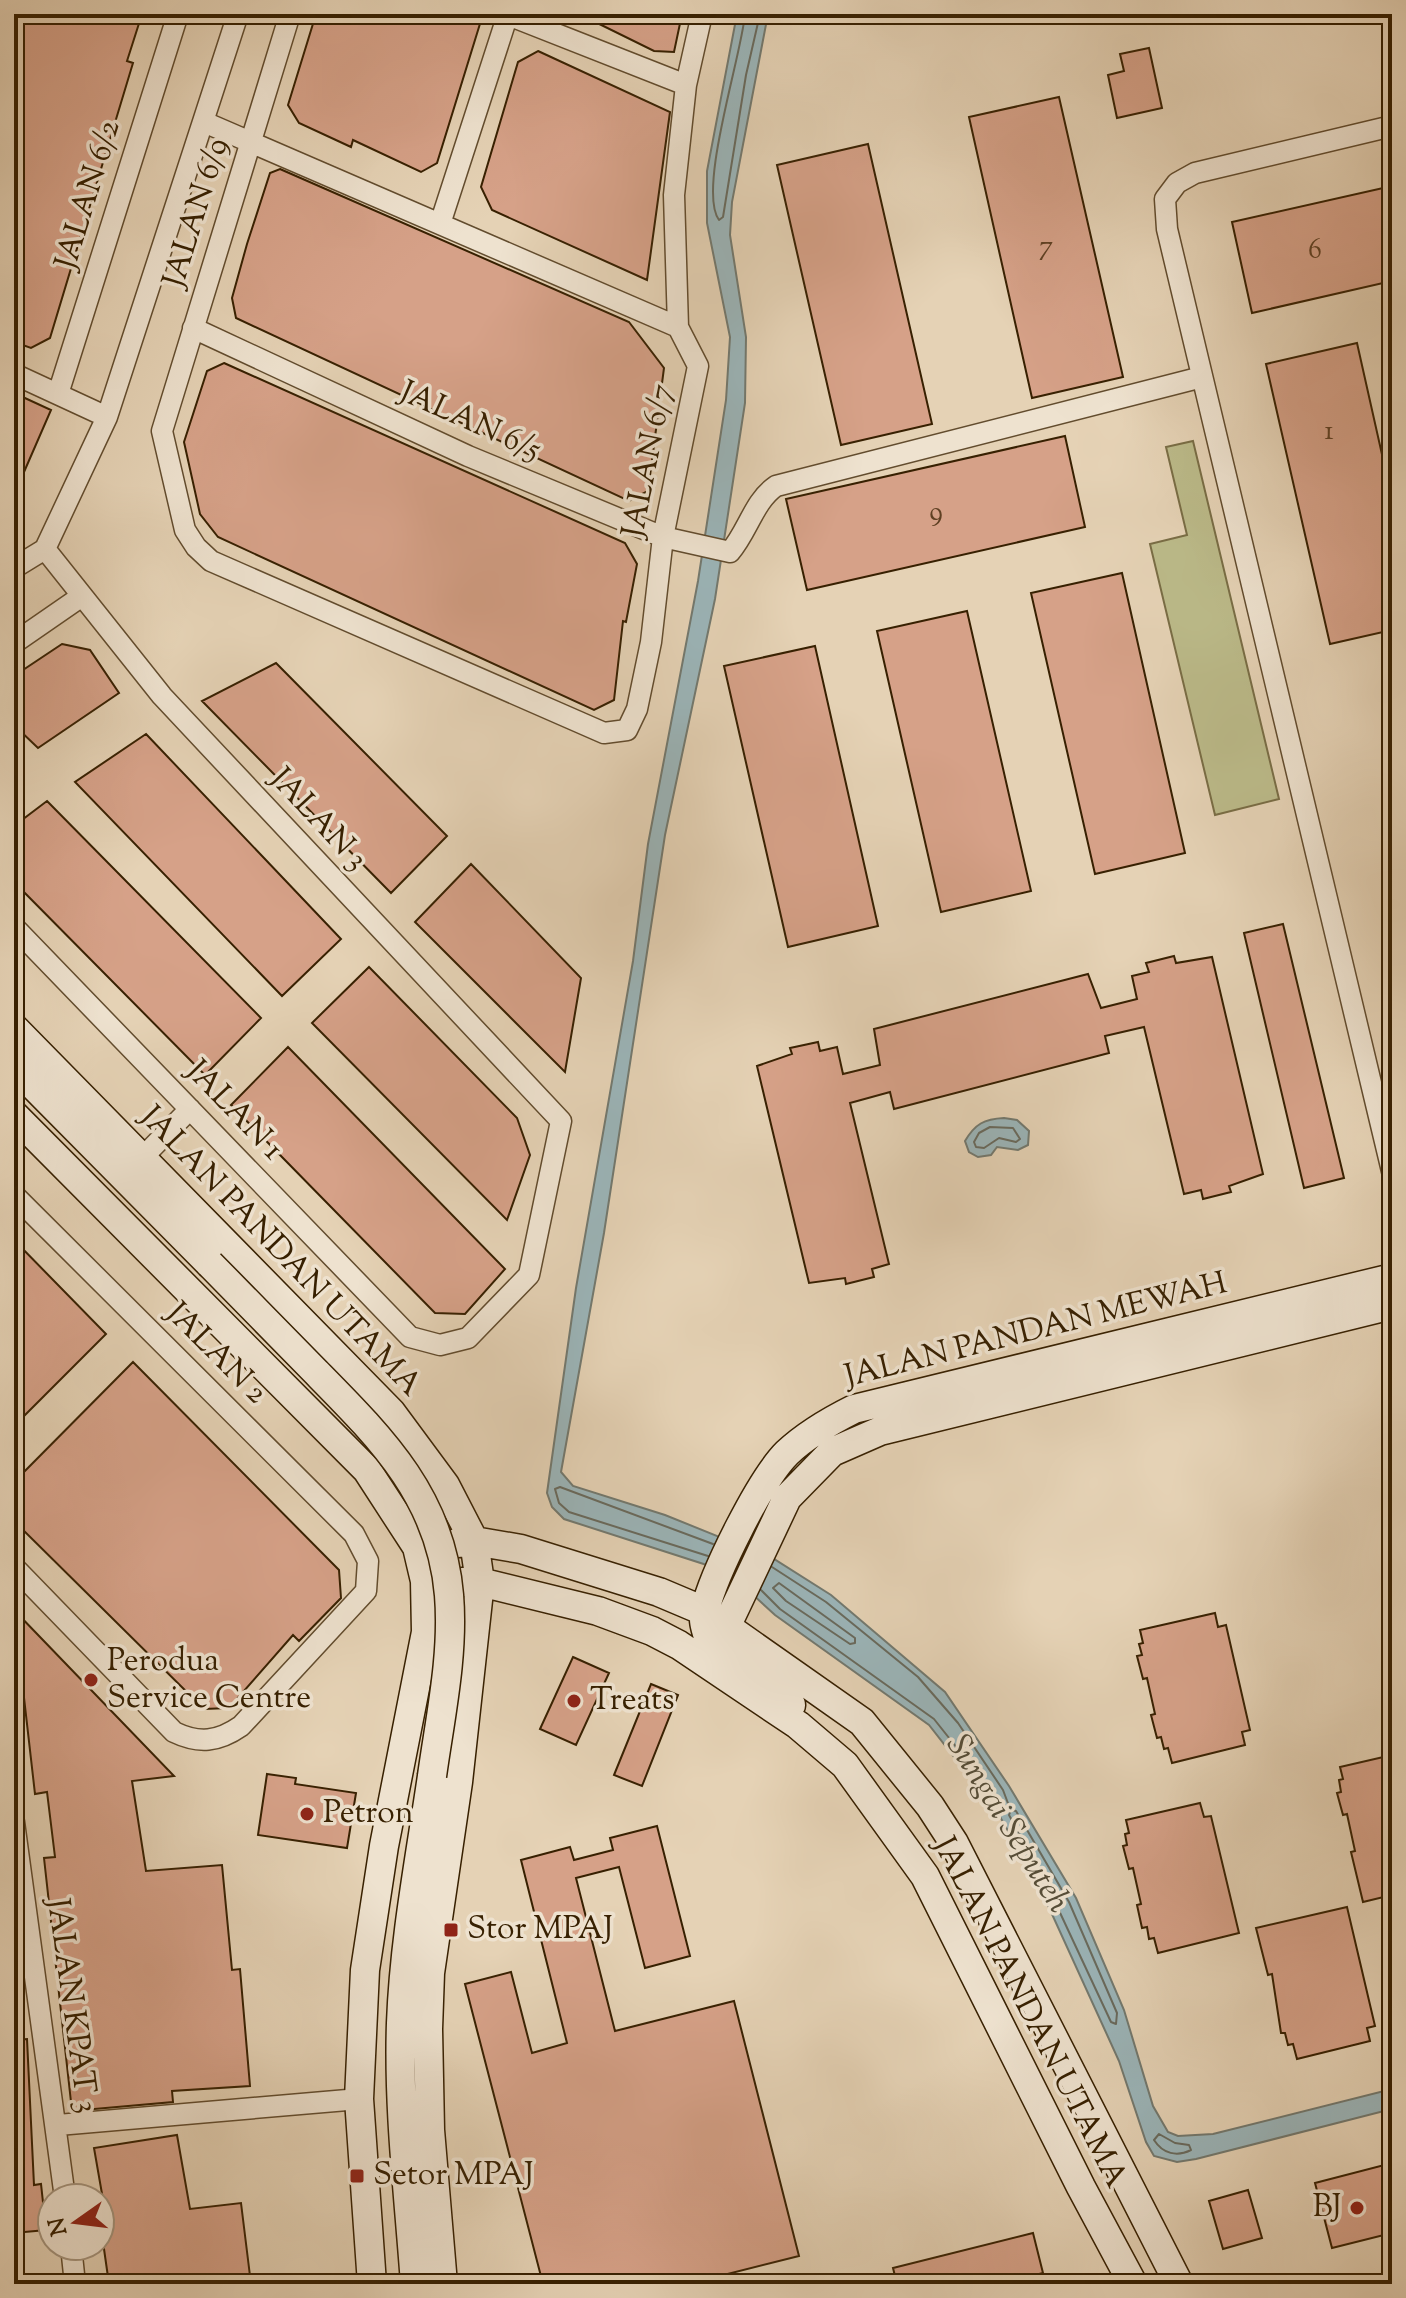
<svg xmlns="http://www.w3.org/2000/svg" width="1406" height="2298" viewBox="0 0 1406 2298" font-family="'Sorts Mill Goudy',serif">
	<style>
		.green { fill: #bbba89; stroke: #796d45; stroke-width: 2 }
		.water { fill: #9bb5b9; stroke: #73796f; stroke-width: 2 }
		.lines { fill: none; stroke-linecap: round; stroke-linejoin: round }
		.shore { stroke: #696a5d; stroke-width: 2 }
		.building { fill: #d6a188; stroke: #372001; stroke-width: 2 }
		.minor-casing { stroke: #624c2e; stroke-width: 23 }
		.secondary-casing { stroke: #372001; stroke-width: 31 }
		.minor { stroke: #eee2cf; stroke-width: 20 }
		.secondary { stroke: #eee2cf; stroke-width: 28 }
		.secondary-bridge-casing { stroke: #372001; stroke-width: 31; stroke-linecap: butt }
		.secondary-bridge { stroke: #eee2cf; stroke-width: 28 }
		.poi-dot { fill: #8f2418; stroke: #eee2cf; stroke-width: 3 }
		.labels { text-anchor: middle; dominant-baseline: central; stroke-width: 7; stroke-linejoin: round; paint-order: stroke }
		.number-label { font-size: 28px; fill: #5f4023 }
		.street-label { font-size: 32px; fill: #372001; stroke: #eee2cf }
		.poi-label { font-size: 32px; fill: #372001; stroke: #eee2cf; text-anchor: start }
		.water-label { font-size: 34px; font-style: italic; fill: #554d38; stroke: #eee2cf }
	</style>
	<rect width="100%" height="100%" fill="#e5d2b5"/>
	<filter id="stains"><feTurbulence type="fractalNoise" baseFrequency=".0025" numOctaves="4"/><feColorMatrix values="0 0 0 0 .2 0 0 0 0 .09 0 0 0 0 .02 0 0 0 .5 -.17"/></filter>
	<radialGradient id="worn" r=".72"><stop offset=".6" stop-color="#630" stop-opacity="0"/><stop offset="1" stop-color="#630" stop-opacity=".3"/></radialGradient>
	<path class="green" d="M1193,441L1279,799L1215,815L1150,544L1187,535L1166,447Z"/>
	<path class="water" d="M737,14H768L732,202L730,235L746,337L745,403L715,599L665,835L604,1233L561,1472L573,1486L665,1515L774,1559L831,1595L945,1692L1009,1786L1076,1898L1124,2010L1153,2106L1168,2132L1178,2136L1213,2134L1392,2089V2109L1196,2159L1177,2162L1154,2156L1146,2142L1119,2061L1041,1890L998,1813L929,1725L775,1615L738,1581L716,1568L564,1519L552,1507L547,1493L576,1288L633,961L648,844L698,581L726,400L730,337L707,223V171Z
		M1004,1118L1017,1120L1029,1131L1028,1145L1018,1150L997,1147L991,1155L978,1157L969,1152L965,1141C975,1124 984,1119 1004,1118Z"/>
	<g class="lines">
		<path class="shore" d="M745,14C742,54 697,190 719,220L723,217L746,75L760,14
			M990,1127L1013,1128L1020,1139L1016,1142L999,1138L984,1148L976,1147L974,1142L979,1133Z
			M708,1556L569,1512L559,1503L555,1489L560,1487L713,1544
			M779,1583L855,1638V1643L850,1644L786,1601L773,1588Z
			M761,1590L780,1609L934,1719L1003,1806H1009L1003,1790L958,1723L918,1677L826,1602L772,1567
			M1011,1810L1016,1811L1069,1902L1117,2013L1116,2024L1111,2022L1048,1887L1009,1815Z
			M1159,2134L1175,2143L1189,2145L1191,2150C1177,2157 1163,2154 1154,2140Z"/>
	</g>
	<path class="building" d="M14,14H142L127,61L133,63L50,338L31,348L14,342Z
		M316,14H483L437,163L421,172L353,140L351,147L299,123L288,105Z
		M579,14H682L674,52L654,51Z
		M1149,48L1162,108L1117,118L1108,75L1124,71L1120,54Z
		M538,51L670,112L647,280L492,210L481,187L518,62Z
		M1059,97L1123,377L1032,398L969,117Z
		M868,144L932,424L841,445L777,165Z
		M280,169L629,322L664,368L648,491L629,501L236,318L232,298L247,244L270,173Z
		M1392,186V281L1252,313L1232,222Z
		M1357,343L1392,499V630L1330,644L1266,364Z
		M224,363L625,543L637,564L626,622L623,621L614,700L594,710L218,537L200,514L184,442L207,371Z
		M14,393L51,410L14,495Z
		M1065,436L1085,527L807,590L786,499Z
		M1122,573L1185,853L1095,874L1031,593Z
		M967,611L1031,891L941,912L877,631Z
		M62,644L90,650L119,693L38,748L14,725V676Z
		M815,646L878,926L788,947L724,666Z
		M276,663L447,836L391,893L202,701Z
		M146,734L341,939L282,996L75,782Z
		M47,801L261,1018L205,1075L14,882V826Z
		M471,864L581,978L565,1072L415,922Z
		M1283,924L1344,1178L1304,1188L1244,933Z
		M1174,956L1176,963L1212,957L1263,1174L1229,1186L1231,1192L1203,1199L1201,1190L1184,1194L1144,1027L1105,1036L1109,1053L894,1109L890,1092L850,1103L889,1264L872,1269L874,1277L846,1284L845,1278L809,1283L757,1066L792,1054L790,1048L818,1042L820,1051L837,1047L843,1074L880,1065L874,1029L1088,974L1101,1008L1137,999L1132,976L1149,972L1146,963Z
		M369,967L517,1118L530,1155L507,1220L312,1023Z
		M288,1047L505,1269L465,1314L435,1313L231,1105Z
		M14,1240L106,1334L14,1426Z
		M133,1362L339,1570L341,1598L299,1641L293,1635L229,1708L204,1709L14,1521V1482Z
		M14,1610L174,1776L132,1781L146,1871L222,1865L232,1970L240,1969L250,2086L172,2091L173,2102L72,2111L44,1858L55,1857L47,1792L35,1794Z
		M1215,1613L1218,1627L1226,1625L1250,1730L1242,1732L1245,1745L1172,1763L1168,1748L1164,1749L1161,1737L1157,1738L1151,1715L1155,1714L1147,1678L1143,1679L1137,1656L1142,1655L1139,1644L1143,1643L1140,1630Z
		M573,1657L609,1673L576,1745L540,1729Z
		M651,1684L678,1695L642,1786L614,1775Z
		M1392,1755V1895L1363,1902L1351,1852L1355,1851L1347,1814L1343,1815L1337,1793L1341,1792L1339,1780L1343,1779L1340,1767Z
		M267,1774L296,1778L295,1784L356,1793L347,1848L258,1835Z
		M1200,1803L1204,1817L1211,1816L1239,1933L1158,1953L1154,1938L1149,1939L1147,1927L1142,1928L1137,1905L1141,1904L1133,1868L1129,1869L1123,1846L1127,1845L1125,1834L1129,1833L1126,1820Z
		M657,1826L690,1956L645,1968L619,1867L576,1878L615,2031L734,2001L799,2256L688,2284H543L465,1984L511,1972L532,2053L567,2043L521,1860L570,1847L574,1860L613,1850L610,1838Z
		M1347,1907L1375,2026L1367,2028L1370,2041L1297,2059L1293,2044L1288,2045L1285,2033H1281L1272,1974L1268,1975L1256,1928Z
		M27,2039L34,2185L41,2184L46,2230L14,2233V2040Z
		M177,2135L190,2209L241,2203L251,2284H109L102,2235L109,2234L94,2148Z
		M1392,2163V2233L1332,2248L1315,2183Z
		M1248,2190L1262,2238L1223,2249L1209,2201Z
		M1033,2233L1043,2273L999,2284H897L893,2268Z"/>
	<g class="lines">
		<defs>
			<path id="minor" d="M290,14L162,431L185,530L196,547L211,561L604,733L627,730L637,709L651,642L663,537L698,366L678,327L674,195L686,85L702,14
				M508,15L686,85
				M204,122L678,327
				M1392,126L1195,173L1177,183L1165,199L1167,229L1392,1171
				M440,224L508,14
				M193,328L468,456L663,537L730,552C748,531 754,501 776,486L1202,377
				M14,374L107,417
				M58,394L178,14
				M14,568L45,549L107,417L238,14
				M14,643L82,596
				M14,927L410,1337L440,1345L468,1338L529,1275L561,1121L162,696L45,549
				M142,1158L190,1109
				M14,1195L354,1534L368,1561L366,1591L241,1726C218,1742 199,1744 174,1732L14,1567
				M14,1822L65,2198
				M58,2125L359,2099
				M71,2246L75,2284"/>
			<path id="secondary" d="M14,1028L391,1412L445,1485L474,1541L480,1582L458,1782L430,1973L428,2029L430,2130L443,2284
				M14,1066L210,1264
				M14,1115L367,1470L417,1547L425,1581L426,1632L384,1846L365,1970L359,2099L372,2284
				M457,1543L474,1541L521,1549L659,1592L704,1611L862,1722L930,1806L954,1843L1179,2284
				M462,1582H480L598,1611L652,1631L679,1645L798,1725L845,1765L925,1876L1081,2187L1133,2284
				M715,1638L727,1625L787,1498L832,1452L880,1431L1392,1305
				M791,1705L772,1684L709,1640C706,1630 702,1621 705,1610C714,1573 760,1480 787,1453C807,1434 830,1421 854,1409L1392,1278
				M415,2284C409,2198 398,2110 401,2023C404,1940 420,1858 432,1776"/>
		</defs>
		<use href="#minor" class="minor-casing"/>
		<use href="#secondary" class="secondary-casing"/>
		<use href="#minor" class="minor"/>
		<use href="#secondary" class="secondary"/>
		<defs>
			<path id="secondary-bridge" d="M210,1264C245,1300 281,1336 316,1372C381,1438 441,1497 449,1595C454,1655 440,1718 432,1776"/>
		</defs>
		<use href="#secondary-bridge" class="secondary-bridge-casing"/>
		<use href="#secondary-bridge" class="secondary-bridge"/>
	</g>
	<g class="poi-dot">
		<circle cx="91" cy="1680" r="8"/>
		<circle cx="574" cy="1701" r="8"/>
		<circle cx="307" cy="1814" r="8"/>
		<rect x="443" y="1922" width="16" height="16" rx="4"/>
		<rect x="349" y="2168" width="16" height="16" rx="4"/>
		<circle cx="1357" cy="2208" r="8"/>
	</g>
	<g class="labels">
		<g class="number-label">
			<text x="1046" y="247">7</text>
			<text x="1315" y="251">6</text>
			<text x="1329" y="432">1</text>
			<text x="936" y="513">9</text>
		</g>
		<g class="street-label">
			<text transform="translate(89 195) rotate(-73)">JALAN 6/2</text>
			<text transform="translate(197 213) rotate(-73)">JALAN 6/9</text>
			<text transform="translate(470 422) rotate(24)">JALAN 6/5</text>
			<text transform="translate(649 461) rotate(-79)">JALAN 6/7</text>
			<text transform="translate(318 820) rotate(47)">JALAN 3</text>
			<text transform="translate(234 1111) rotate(46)">JALAN 1</text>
			<text transform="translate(280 1252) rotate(46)">JALAN PANDAN UTAMA</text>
			<text transform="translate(1036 1331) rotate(-14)">JALAN PANDAN MEWAH</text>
			<text transform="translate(216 1354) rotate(45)">JALAN 2</text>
			<text transform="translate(71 2006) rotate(82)">JALAN KPAT 3</text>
			<text transform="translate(1029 2013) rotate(63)">JALAN PANDAN UTAMA</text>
		</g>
		<g class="poi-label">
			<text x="107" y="1662">Perodua<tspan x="107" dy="37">Service Centre</tspan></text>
			<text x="590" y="1701">Treats</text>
			<text x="323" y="1814">Petron</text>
			<text x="467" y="1930">Stor MPAJ</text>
			<text x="373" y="2176">Setor MPAJ</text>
			<text x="1341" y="2208" text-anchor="end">BJ</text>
		</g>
		<g class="water-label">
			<text transform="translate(1007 1824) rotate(58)">Sungai Seputeh</text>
		</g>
	</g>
	<rect width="1406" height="2298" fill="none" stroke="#e5d2b5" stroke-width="48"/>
	<rect x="16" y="16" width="1374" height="2266" fill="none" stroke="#372001" stroke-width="4"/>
	<rect x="24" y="24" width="1358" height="2250" fill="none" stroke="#372001" stroke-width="2"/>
	<g transform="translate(76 2222) rotate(256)"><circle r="38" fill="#eee2cf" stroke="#a5947d" stroke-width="2"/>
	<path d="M0-6L14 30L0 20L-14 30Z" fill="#8f2418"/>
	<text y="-12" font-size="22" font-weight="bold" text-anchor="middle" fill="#372001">N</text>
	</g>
	<rect width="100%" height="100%" filter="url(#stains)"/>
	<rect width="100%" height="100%" fill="url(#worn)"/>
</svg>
